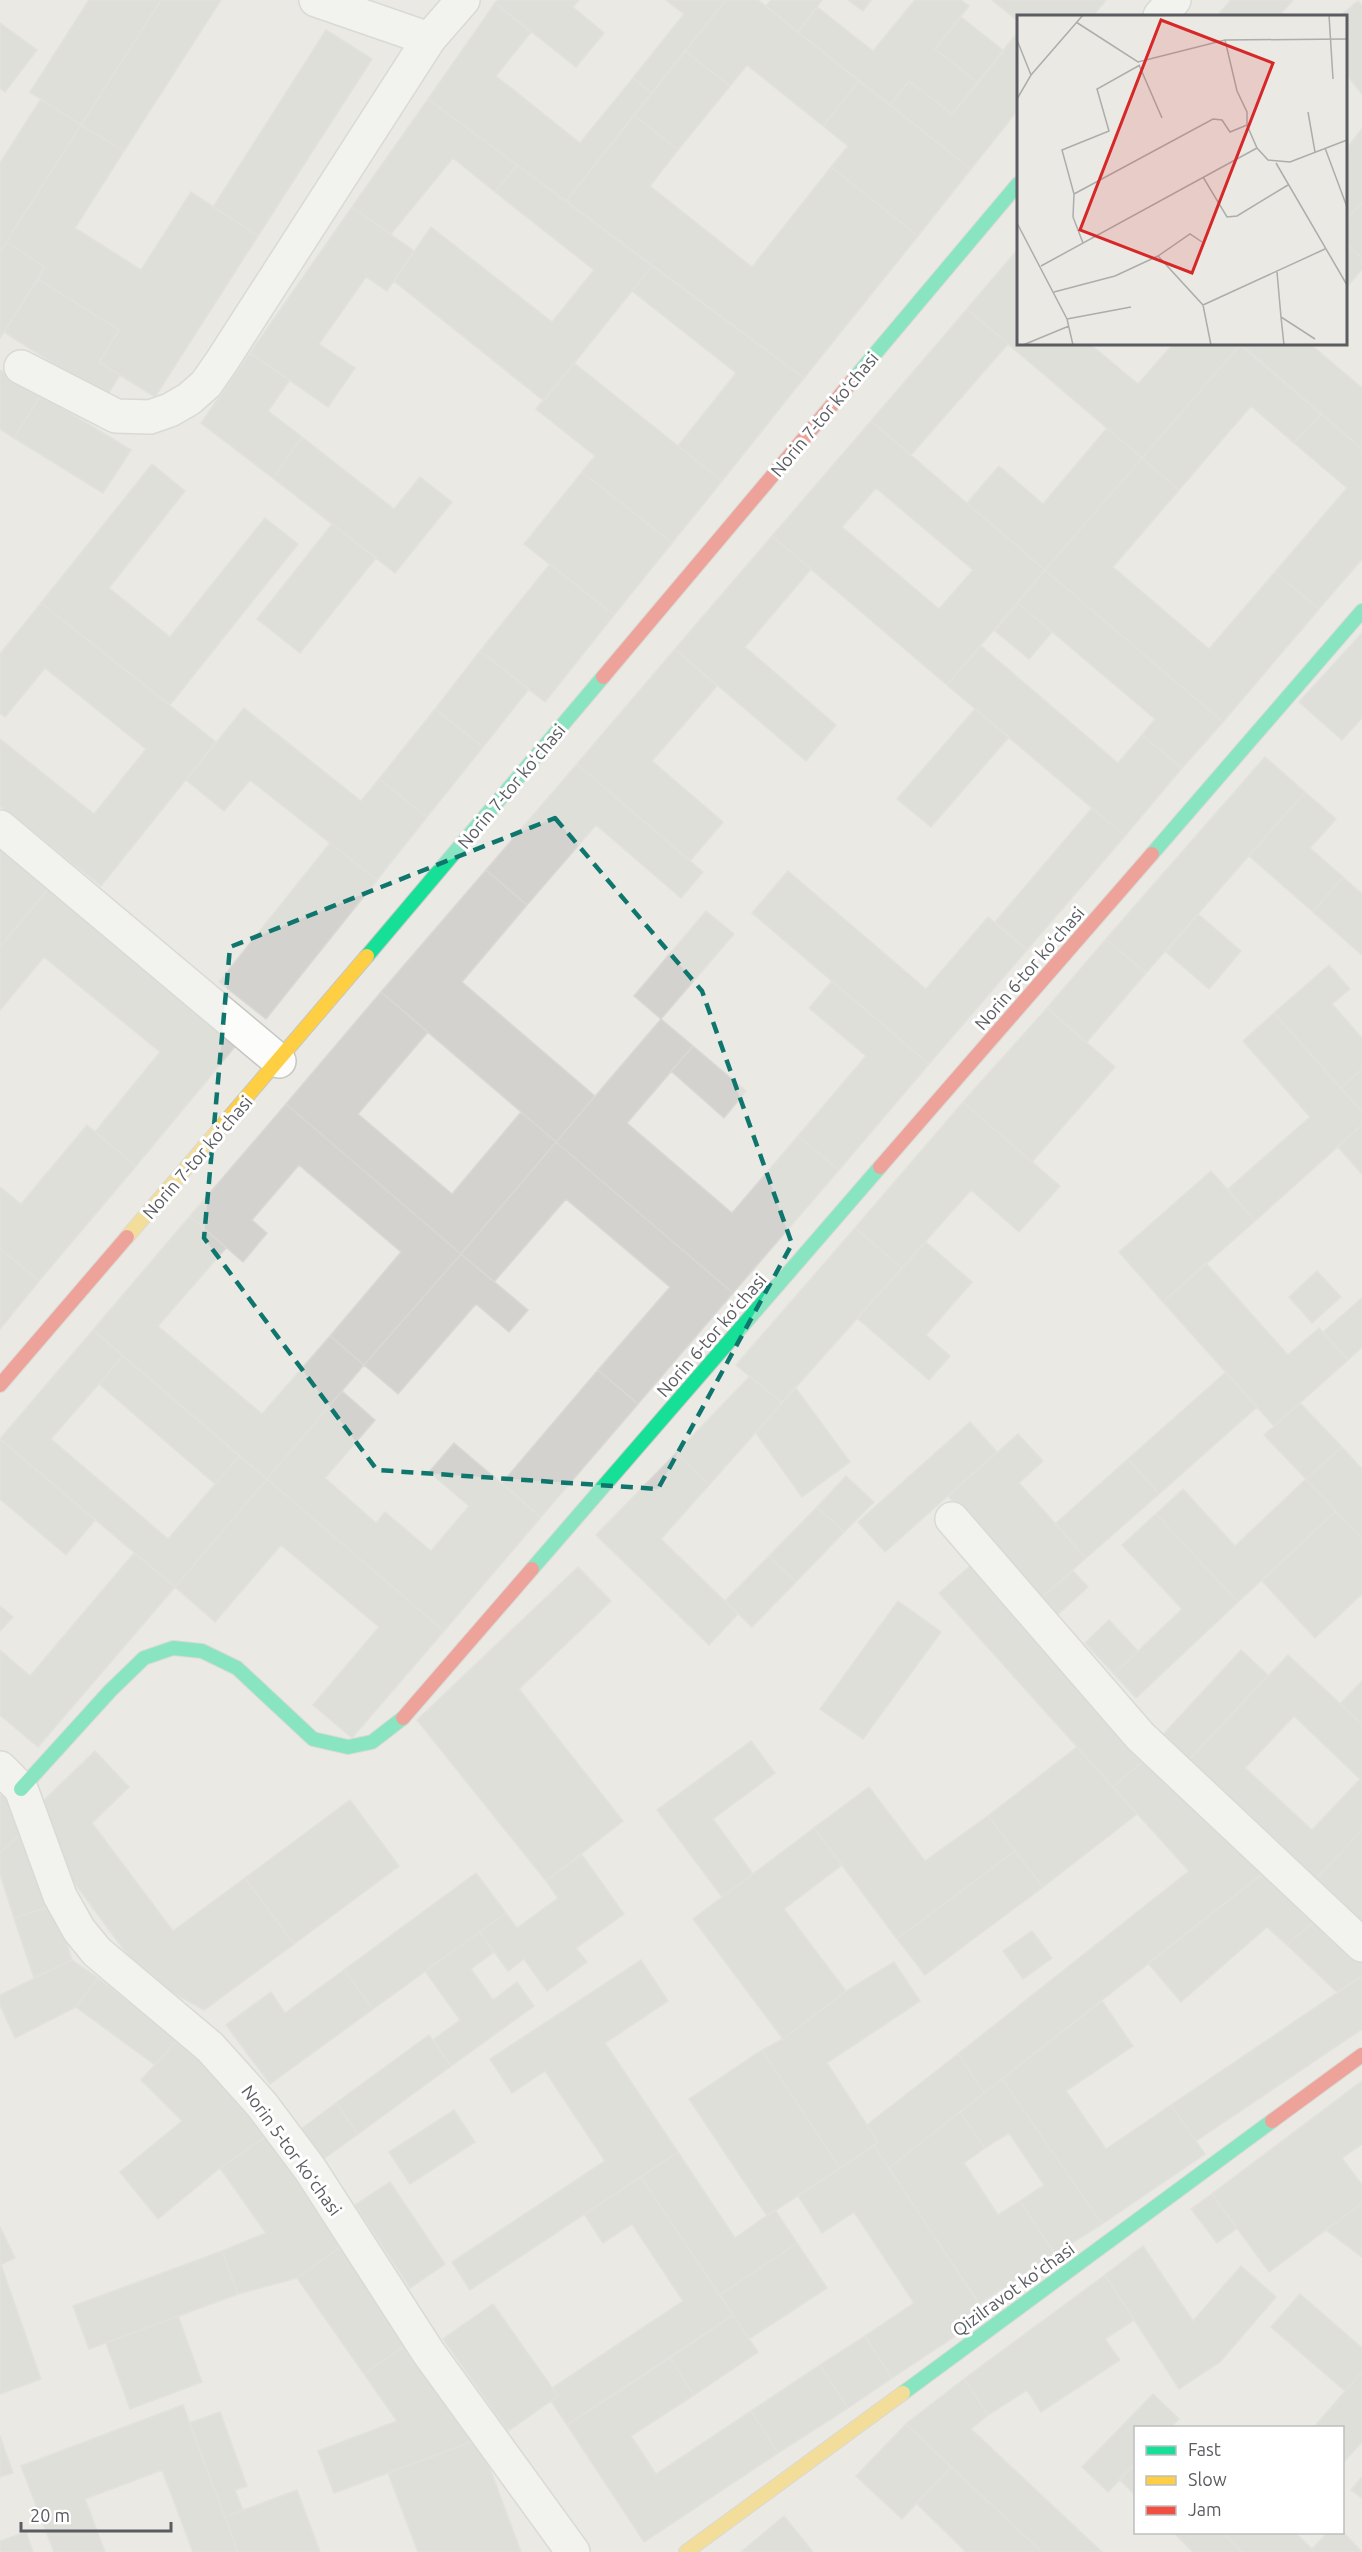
<svg xmlns="http://www.w3.org/2000/svg" width="1362" height="2552" viewBox="0 0 1362 2552" font-family="Ubuntu,sans-serif">
	<style>
		.building { fill: #d3d2cf; stroke: #d9d8d4; stroke-width: 1.5; fill-rule: evenodd }
		.lines { fill: none; stroke-linecap: round; stroke-linejoin: round }
		.street-casing { stroke: #c6c6c4; stroke-width: 36 }
		.fast-casing { stroke: #c7c6c5; stroke-width: 16 }
		.slow-casing { stroke: #c7c6c5; stroke-width: 16 }
		.jam-casing { stroke: #c7c6c5; stroke-width: 16 }
		.street { stroke: #fcfcfb; stroke-width: 33 }
		.fast { stroke: #16e098; stroke-width: 14 }
		.slow { stroke: #ffcf43; stroke-width: 14 }
		.jam { stroke: #f24e42; stroke-width: 14 }
		.marked { fill: none; stroke: #0f766e; stroke-width: 4.5; stroke-dasharray: 12 8; stroke-linejoin: round }
		.labels { text-anchor: middle; dominant-baseline: central; stroke-width: 6; stroke-linejoin: round; paint-order: stroke }
		.street-label { font-size: 18px; fill: #5a5c61; stroke: #fff }
		.inset-road { fill: none; stroke: #acadac; stroke-width: 1.5 }
		.view { fill: #d62828; fill-opacity: 0.15; stroke: #d62828; stroke-width: 3 }
		.inset-edge { fill: none; stroke: #5a5c61; stroke-width: 3 }
	</style>
	<rect width="100%" height="100%" fill="#eae9e4"/>
	<path class="building" d="M89,0H161L81,125L30,92Z
		M161,0H221L124,151L81,125Z
		M498,0H579L573,7L604,33L576,67L495,3Z
		M666,0H726L652,93L633,78L684,14Z
		M726,0H758L859,81L823,126L747,65L730,86L685,51Z
		M771,0H822L798,32L766,6Z
		M848,0H871L863,11Z
		M915,0H961L969,6L935,49L978,83L952,114L909,81L890,105L798,32L817,7L873,51Z
		M992,0H1106L1093,16H1018V21Z
		M1231,0H1293L1279,16H1217Z
		M1358,1L1362,6V94L1346,74V16H1340Z
		M495,3L531,32L496,76L580,143L633,78L652,93L566,201L428,99Z
		M961,17L1004,51L978,83L935,49Z
		M0,23L37,50L5,92L0,88Z
		M326,30L372,59L258,236L213,207Z
		M1018,32V110L971,169L890,105L909,81L952,114Z
		M685,51L730,86L678,150L634,115Z
		M859,81L971,169L918,236L831,167L848,146L823,126Z
		M41,99L81,125L0,252V163Z
		M428,99L517,165L495,192L453,158L391,234L352,207Z
		M634,115L678,150L650,186L752,267L831,167L918,236L804,378L566,201Z
		M81,125L124,151L75,228L141,270L191,192L258,236L155,397L99,362L119,330L38,279L45,267L6,242Z
		M1362,129V202L1346,221V149Z
		M517,165L652,266L544,401L394,281L431,227L552,322L594,270L495,192Z
		M1362,202V258L1346,244V221Z
		M352,207L414,251L387,291L366,277L319,344L355,368L328,407L250,353Z
		M6,242L45,267L0,338V252Z
		M1346,244L1362,258V269L1346,288Z
		M1018,249V344H1090L1138,384L1173,344L1240,345L1142,458L967,309Z
		M652,266L804,378L722,481L678,446L736,373L632,291Z
		M38,279L119,330L99,362L120,375L106,397L4,332Z
		M967,309L1008,344L911,455L871,421Z
		M1241,344H1310L1362,388V449Z
		M1240,345L1321,414L1294,443L1251,406L1179,490L1142,458Z
		M250,353L290,380L268,411L302,437L273,478L201,423Z
		M574,363L722,481L672,543L582,472L595,456L536,409Z
		M0,370L41,395L14,438L0,429Z
		M41,395L131,450L103,493L14,438Z
		M1321,414L1362,449V559L1319,609L1275,572L1347,488L1294,443Z
		M871,421L1045,570L947,685L772,536ZM876,488L973,570L939,609L842,527Z
		M1107,428L1142,458L1045,570L967,503L999,466L1043,504Z
		M302,437L394,509L420,477L452,502L395,573L273,478Z
		M1142,458L1179,490L1113,567L1209,649L1275,572L1319,609L1223,722L1045,570Z
		M152,464L185,491L109,588L170,637L265,518L298,544L170,705L41,603Z
		M582,472L672,543L614,615L524,544Z
		M332,524L376,558L300,653L257,619Z
		M772,536L811,569L745,647L836,725L806,761L675,649Z
		M550,564L614,615L545,702L480,651Z
		M1045,570L1223,722L1182,768L1142,735L1155,719L1018,603Z
		M41,603L216,742L101,886L0,806V739L94,814L146,749L45,668L5,717L0,713V654Z
		M1018,603L1052,632L1029,659L995,631Z
		M1362,633V718L1342,740L1299,702Z
		M981,646L1118,763L1142,735L1182,768L1125,836L947,685Z
		M675,649L717,686L652,761L723,822L690,861L577,764Z
		M480,651L529,689L483,747L435,709Z
		M244,708L361,801L379,779L427,817L377,880L250,780L224,811L186,780Z
		M435,709L483,747L427,817L379,779Z
		M975,709L1009,737L931,827L897,799Z
		M1265,757L1305,792L1146,973L1106,939Z
		M577,764L703,872L681,898L596,825L527,905L486,870Z
		M1305,792L1336,819L1310,848L1343,877L1313,912L1249,856Z
		M1092,808L1125,836L1027,950L995,922Z
		M330,843L377,880L266,1019L219,982Z
		M0,846L50,887L0,947Z
		M486,870L527,905L462,982L595,1096L556,1142L381,992Z
		M788,871L926,989L988,917L1027,950L929,1064L752,913Z
		M1343,877L1362,894V955L1313,912Z
		M50,887L238,1043L136,1166L95,1132L160,1052L44,957L0,1010V947Z
		M706,911L734,934L661,1019L634,996Z
		M1198,914L1241,951L1209,989L1166,952Z
		M1106,939L1146,973L1086,1043L1047,1008Z
		M1329,965L1350,989L1332,1004L1362,1038V1069L1341,1088L1274,1013Z
		M832,981L929,1064L839,1170L798,1136L866,1056L809,1008Z
		M381,992L428,1032L358,1114L452,1194L521,1112L556,1142L461,1254L286,1104Z
		M1047,1008L1115,1067L1032,1162L963,1102Z
		M1274,1013L1362,1112V1125L1255,1221L1228,1189L1310,1117L1243,1041Z
		M661,1019L693,1046L627,1123L732,1213L798,1136L839,1170L733,1293L556,1142Z
		M693,1046L746,1091L724,1118L671,1071Z
		M1362,1069V1112L1341,1088Z
		M963,1102L1060,1186L1019,1232L971,1190L902,1268L855,1228Z
		M286,1104L461,1254L364,1365L330,1336L401,1252L299,1165L252,1220L267,1233L243,1262L190,1216Z
		M87,1125L136,1166L39,1281L0,1248V1187L21,1204Z
		M1362,1125V1174L1338,1147Z
		M556,1142L733,1293L638,1404L598,1370L670,1287L566,1199L494,1282L461,1254Z
		M1211,1171L1255,1221L1163,1302L1119,1252Z
		M190,1216L226,1248L158,1326L262,1414L330,1336L364,1365L267,1479L93,1330Z
		M855,1228L902,1268L782,1403L736,1365Z
		M926,1242L972,1282L926,1335L950,1356L929,1380L857,1318Z
		M0,1248L39,1281L0,1329Z
		M461,1254L528,1310L509,1332L476,1304L398,1394L364,1365Z
		M1206,1263L1288,1355L1319,1328L1348,1360L1274,1426L1163,1302Z
		M1317,1271L1341,1297L1312,1323L1289,1297Z
		M1362,1298V1347L1348,1360L1323,1332Z
		M93,1330L123,1356L51,1439L168,1539L239,1456L267,1479L175,1587L0,1439Z
		M123,1356L239,1456L215,1484L99,1384Z
		M598,1370L638,1404L541,1517L502,1483Z
		M1226,1372L1257,1407L1159,1494L1128,1459Z
		M750,1376L782,1403L709,1485L676,1453Z
		M795,1387L850,1462L802,1497L756,1433Z
		M342,1391L375,1420L325,1478L376,1523L385,1512L431,1551L469,1506L429,1472L454,1443L541,1517L444,1631L267,1479Z
		M1300,1403L1342,1447L1306,1479L1264,1435Z
		M970,1422L997,1452L885,1552L858,1522Z
		M1018,1434L1043,1461L1019,1483L1086,1558L1040,1599L948,1496Z
		M0,1439L95,1520L66,1555L0,1499Z
		M1342,1447L1362,1469V1539L1306,1479Z
		M676,1453L709,1485L661,1539L738,1614L709,1645L596,1535Z
		M1128,1459L1159,1494L1086,1558L1055,1524Z
		M846,1476L874,1502L844,1532L817,1507Z
		M267,1479L444,1631L352,1738L313,1705L379,1627L281,1545L215,1622L175,1587Z
		M1306,1479L1336,1511L1238,1602L1156,1514L1183,1489L1235,1546Z
		M817,1507L844,1532L796,1582L769,1556Z
		M1336,1511L1362,1539V1594L1315,1638L1262,1581Z
		M1156,1514L1238,1602L1136,1698L1114,1674L1182,1609L1122,1545Z
		M134,1553L175,1587L38,1747L0,1715V1650L30,1676Z
		M769,1556L796,1582L752,1627L725,1601Z
		M977,1560L1149,1756L1113,1787L939,1593Z
		M578,1567L611,1601L519,1689L623,1821L546,1881L417,1720Z
		M1073,1571L1088,1587L1056,1616L1040,1599Z
		M898,1601L941,1632L863,1739L820,1709Z
		M0,1606L13,1617L0,1631Z
		M1109,1620L1138,1651L1114,1674L1085,1643Z
		M1241,1650L1268,1675L1184,1765L1159,1739Z
		M1288,1655L1362,1724V1830L1312,1883L1184,1765ZM1294,1716L1360,1779L1312,1830L1245,1768Z
		M1362,1681V1724L1340,1704Z
		M751,1741L775,1773L713,1819L753,1874L722,1897L657,1810Z
		M1077,1747L1137,1814L1043,1887L988,1816Z
		M95,1751L129,1787L92,1823L173,1931L245,1878L294,1944L204,2010L143,1976L51,1851L40,1804Z
		M1149,1756L1271,1867L984,2093L958,2054L1189,1871L1113,1787Z
		M869,1787L925,1861L988,1816L1015,1851L897,1939L814,1828Z
		M4,1793L29,1826L0,1853V1797Z
		M350,1800L399,1866L294,1944L245,1878Z
		M29,1826L55,1905L14,1918L0,1874V1853Z
		M814,1828L842,1865L784,1909L846,1991L783,2039L693,1919Z
		M1362,1830V1933L1312,1883Z
		M1015,1851L1043,1887L925,1975L897,1939Z
		M582,1855L624,1914L576,1948L587,1962L547,1991L524,1959L508,1971L480,1932L506,1913L517,1928L558,1898L546,1881Z
		M1271,1867L1320,1916L1287,1945L1267,1927L1181,2002L1148,1963Z
		M476,1873L506,1913L373,2009L344,1970Z
		M55,1905L72,1960L34,1978L14,1918Z
		M1320,1916L1362,1956V1976L1337,1992L1287,1945Z
		M1032,1931L1052,1958L1023,1979L1003,1951Z
		M480,1932L494,1952L471,1969L493,2000L517,1982L534,2006L451,2066L433,2040L460,2020L425,1971Z
		M72,1960L98,1978L76,2007L15,2038L0,2005V1995Z
		M641,1960L668,2001L605,2043L678,2152L470,2290L452,2262L605,2161L545,2071L512,2093L490,2059Z
		M894,1962L920,2001L827,2063L878,2142L840,2168L762,2050L783,2039L846,1991Z
		M344,1970L373,2009L270,2084L226,2025L271,1992L285,2013Z
		M1362,1976V2029L1196,2141L1171,2105Z
		M98,1978L178,2039L155,2065L76,2007Z
		M1102,2001L1133,2046L1066,2091L1106,2149L1171,2105L1205,2154L1102,2224L1002,2079Z
		M429,2035L451,2066L358,2134L336,2103Z
		M178,2039L249,2108L268,2135L220,2168L158,2219L120,2172L182,2121L141,2080Z
		M762,2050L840,2168L767,2216L689,2099Z
		M958,2054L984,2093L889,2168L874,2146L878,2142L867,2125Z
		M1002,2079L1102,2224L1055,2254L1020,2201L1044,2185L1009,2133L985,2148L960,2112Z
		M1362,2081V2144L1342,2158L1362,2185V2203L1269,2272L1212,2194Z
		M336,2103L358,2134L322,2160L300,2130Z
		M454,2110L475,2142L410,2184L389,2152Z
		M960,2112L985,2148L964,2163L998,2215L1020,2201L1055,2254L979,2304L889,2168Z
		M268,2135L343,2245L297,2278L238,2294L222,2251L266,2233L220,2168Z
		M874,2146L987,2315L892,2378L865,2336L914,2303L854,2212L822,2233L798,2196Z
		M678,2152L735,2238L775,2210L797,2243L720,2295L641,2177Z
		M641,2177L733,2315L567,2425L551,2401L558,2396L552,2388L683,2301L632,2224L603,2243L584,2214Z
		M390,2182L445,2264L410,2288L355,2205Z
		M1212,2194L1237,2228L1217,2243L1191,2209Z
		M1362,2203V2257L1326,2230Z
		M0,2227L15,2258L0,2265Z
		M797,2243L827,2288L749,2339L720,2295Z
		M343,2245L411,2341L364,2374L297,2278Z
		M1143,2246L1193,2321L1241,2266L1276,2297L1220,2362L1179,2389L1105,2275Z
		M222,2251L238,2294L89,2349L73,2306Z
		M1,2265L41,2379L0,2394V2265Z
		M1105,2275L1134,2320L1105,2339L1120,2360L1041,2412L1027,2390L988,2415L964,2379Z
		M1300,2294L1362,2348V2372L1345,2391L1271,2327Z
		M493,2304L558,2396L508,2431L443,2339Z
		M733,2315L758,2352L694,2395L670,2358Z
		M178,2316L202,2382L130,2409L106,2343Z
		M865,2336L892,2378L848,2408L820,2365Z
		M411,2341L479,2439L334,2493L318,2451L397,2421L364,2374Z
		M670,2358L694,2395L631,2436L656,2474L751,2411L778,2453L644,2542L567,2425Z
		M820,2365L848,2408L778,2453L751,2411Z
		M1362,2372V2442L1342,2464V2428H1313Z
		M964,2379L988,2415L971,2429L1102,2552H1042L906,2424Z
		M1153,2394L1179,2419L1170,2428H1136V2463L1108,2492L1082,2467Z
		M183,2405L238,2552H193L162,2470L85,2499L105,2552H54L21,2466Z
		M220,2412L247,2486L235,2490L243,2510L225,2517L189,2423Z
		M906,2424L951,2467L902,2519L856,2476Z
		M0,2436L13,2473L0,2477Z
		M479,2439L521,2552H418L388,2473Z
		M1136,2463V2496L1119,2479Z
		M951,2467L1042,2552H966L916,2503Z
		M1362,2477V2498L1351,2490Z
		M297,2490L320,2552H238L225,2517Z
		M784,2516L813,2552H741Z
		M1342,2531L1362,2552H1242L1222,2532H1295L1312,2549L1328,2532Z
		M26,2532L33,2552H0V2541Z
		M1173,2532H1222L1242,2552H1193Z"/>
	<g class="lines">
		<defs>
			<path id="street" d="M316,0L429,39L463,0
				M1160,16L1174,0
				M21,367L116,416L150,417L170,410L189,399L206,384L222,361L429,39
				M0,827L279,1061
				M952,1519L1140,1736L1362,1945
				M0,1768L21,1789L60,1896L79,1930L97,1952L210,2047L262,2105L310,2169L428,2352L573,2552"/>
			<path id="fast" d="M853,380L1018,184
				M1152,854L1362,611
				M367,956L603,677
				M532,1569L880,1167
				M21,1789L110,1691L144,1658L173,1648L202,1651L237,1668L313,1739L348,1747L372,1742L403,1718
				M903,2393L1272,2121"/>
			<path id="slow" d="M127,1237L367,956
				M686,2552L903,2393"/>
			<path id="jam" d="M603,677L853,380
				M880,1167L1152,854
				M0,1385L127,1237
				M403,1718L532,1569
				M1272,2121L1362,2055"/>
		</defs>
		<use href="#street" class="street-casing"/>
		<use href="#fast" class="fast-casing"/>
		<use href="#slow" class="slow-casing"/>
		<use href="#jam" class="jam-casing"/>
		<use href="#street" class="street"/>
		<use href="#fast" class="fast"/>
		<use href="#slow" class="slow"/>
		<use href="#jam" class="jam"/>
	</g>
	<path d="M0 0H1362V2552H0ZM555,818L702,991L792,1244L658,1489L377,1470L204,1238L230,947Z" fill="#eae9e4" fill-opacity=".55" fill-rule="evenodd"/>
	<path class="marked" d="M555,818L702,991L792,1244L658,1489L377,1470L204,1238L230,947Z"/>
	<g class="labels">
		<g class="street-label">
			<text transform="translate(824 414) rotate(-50)">Norin 7-tor koʻchasi</text>
			<text transform="translate(511 786) rotate(-50)">Norin 7-tor koʻchasi</text>
			<text transform="translate(1029 968) rotate(-49)">Norin 6-tor koʻchasi</text>
			<text transform="translate(197 1157) rotate(-49)">Norin 7-tor koʻchasi</text>
			<text transform="translate(711 1335) rotate(-49)">Norin 6-tor koʻchasi</text>
			<text transform="translate(292 2150) rotate(54)">Norin 5-tor koʻchasi</text>
			<text transform="translate(1013 2289) rotate(-36)">Qizilravot koʻchasi</text>
		</g>
	</g>
	<g transform="translate(1017 15)">
		<rect width="330" height="330" fill="#eae9e4"/>
		<path class="inset-road" d="M312,0L316,64M59,7L121,47L208,25L330,24M0,25L14,60M208,25L220,76L230,97V110L240,133L251,145L273,147L330,125M122,50L145,103M0,84L14,60L66,0M291,97L298,137M308,133L330,192M259,148L330,270M186,162L210,202L220,201L271,170M57,179L196,104L205,105L213,117L230,110M0,208L50,304L56,330M66,228L56,202L57,179L45,135L92,116L80,74L123,50M141,241L173,219L185,227M24,251L240,133M260,257L264,302L298,324M37,277L98,261L141,241L186,290L308,234M186,290L194,330M264,302L267,330M50,304L114,292M6,330L52,311"/>
		<path class="view" d="M144,5L256,48L175,258L63,215Z"/>
		<rect width="330" height="330" class="inset-edge"/>
	</g>
	<rect x="1134" y="2426" width="210" height="108" fill="#ffffff" stroke="#bdbec0" stroke-width="1.5"/>
	<rect x="1146" y="2446" width="30" height="9" fill="#16e098" stroke="#bdbec0" stroke-width="1.5"/>
	<text x="1188" y="2456" font-size="18" fill="#5a5c61">Fast</text>
	<rect x="1146" y="2476" width="30" height="9" fill="#ffcf43" stroke="#bdbec0" stroke-width="1.5"/>
	<text x="1188" y="2486" font-size="18" fill="#5a5c61">Slow</text>
	<rect x="1146" y="2506" width="30" height="9" fill="#f24e42" stroke="#bdbec0" stroke-width="1.5"/>
	<text x="1188" y="2516" font-size="18" fill="#5a5c61">Jam</text>
	<path d="M21 2522v9h150v-9" fill="none" stroke="#5a5c61" stroke-width="3"/>
	<text x="30" y="2522" font-size="18" fill="#5a5c61" stroke="#ffffff" stroke-width="4.5" paint-order="stroke">20 m</text>
</svg>
